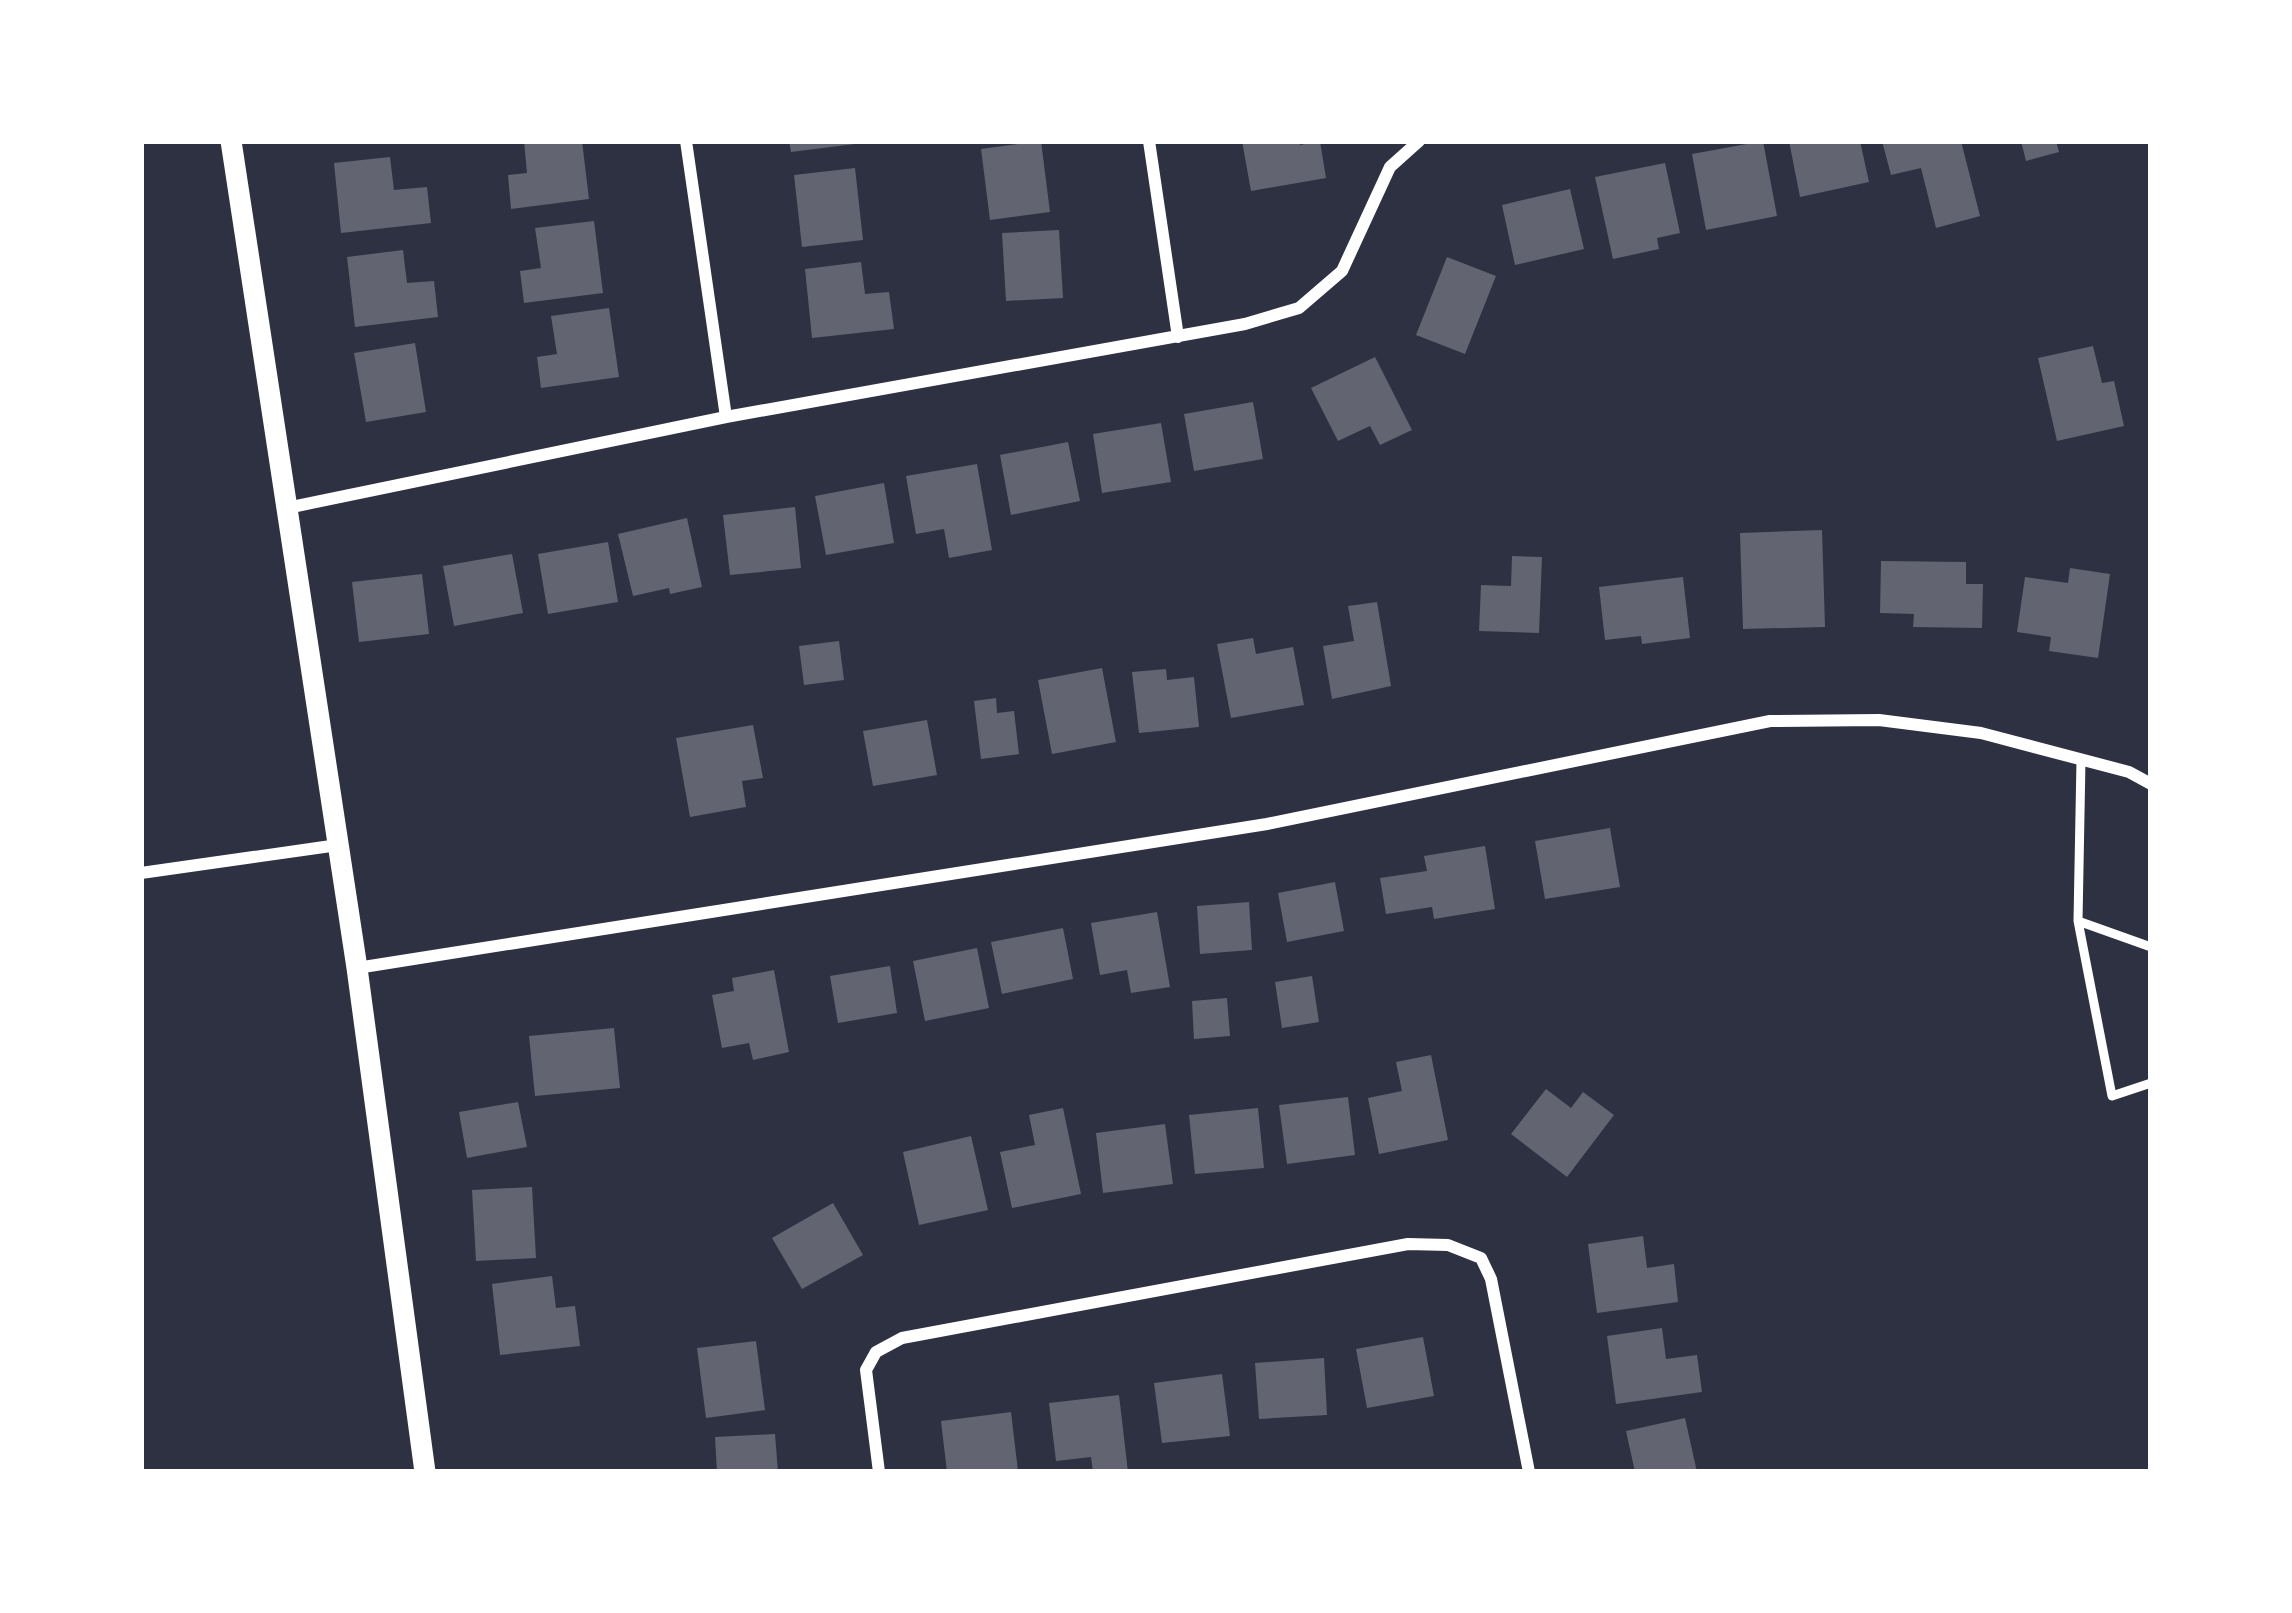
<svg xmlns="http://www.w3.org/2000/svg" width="2292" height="1613" viewBox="0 0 2292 1613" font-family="'Source Sans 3',sans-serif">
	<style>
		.building { fill: #626471 }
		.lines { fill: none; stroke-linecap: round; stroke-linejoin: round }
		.service { stroke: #fff; stroke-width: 9 }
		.minor { stroke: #fff; stroke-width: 12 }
		.tertiary { stroke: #fff; stroke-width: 21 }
	</style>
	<rect width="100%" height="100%" fill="#2d3142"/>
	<path class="building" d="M524,141H582L589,199L511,209L508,175L527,173Z
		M789,141H855V144L791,152Z
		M1041,141L1050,212L990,220L981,149Z
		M1242,141H1299L1300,145L1320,141L1326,178L1251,191Z
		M1763,141L1777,216L1706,230L1692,154Z
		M1789,141H1860L1869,182L1800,197Z
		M1882,141H1961L1980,216L1936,228L1921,168L1891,175Z
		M2021,141H2056L2059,152L2026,161Z
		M390,157L394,190L427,187L431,223L341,233L334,163Z
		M1665,163L1680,233L1657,238L1659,249L1613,259L1595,177Z
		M855,168L863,240L802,247L794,175Z
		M1570,189L1584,249L1515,265L1502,205Z
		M594,221L603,293L524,303L520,271L541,268L535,228Z
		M1059,230L1063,298L1006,301L1002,233Z
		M403,250L407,283L434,281L438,317L355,327L347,257Z
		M1447,257L1496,276L1465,354L1416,335Z
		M861,262L865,294L889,292L894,329L812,338L805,269Z
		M609,308L619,377L541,388L537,357L557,354L551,316Z
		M415,343L426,412L366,422L354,353Z
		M2093,346L2102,383L2114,381L2124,426L2057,441L2038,358Z
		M1375,357L1412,430L1380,445L1370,426L1338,441L1311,388Z
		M1253,402L1263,459L1194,471L1184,414Z
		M1161,423L1171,482L1102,493L1093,434Z
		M1068,442L1080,501L1011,515L1000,455Z
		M977,464L992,550L949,558L944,529L916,534L906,476Z
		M884,483L894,543L826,555L815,496Z
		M795,507L801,568L730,575L723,515Z
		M687,518L702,587L670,594L669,588L633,596L618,534Z
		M1822,530L1825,627L1743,629L1740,533Z
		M608,542L618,602L548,614L538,554Z
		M512,554L523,613L454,626L443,566Z
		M1512,556L1542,557L1539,633L1479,631L1481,585L1511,586Z
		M1881,561L1966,562V584H1983L1982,628L1913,627L1914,614L1880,613Z
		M2070,568L2110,574L2098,658L2049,651L2051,637L2017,632L2025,577L2068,583Z
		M422,574L429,634L359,642L352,582Z
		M1683,577L1690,638L1642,644L1641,636L1605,640L1599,587Z
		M1377,602L1391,686L1332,699L1323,646L1354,641L1348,606Z
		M1253,638L1256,654L1293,647L1304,705L1231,718L1217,644Z
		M839,641L844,680L804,685L799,646Z
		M1102,668L1116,742L1052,754L1038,680Z
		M1166,669L1167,680L1194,677L1199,727L1139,733L1132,672Z
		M996,698L997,713L1014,711L1019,754L981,759L974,701Z
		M927,720L937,775L873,786L863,731Z
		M753,725L763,778L742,781L746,807L690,817L676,738Z
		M1610,828L1620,887L1545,899L1535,841Z
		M1485,846L1495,909L1434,919L1432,907L1386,914L1380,878L1427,871L1424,856Z
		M1335,882L1344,931L1287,942L1278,893Z
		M1249,902L1252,950L1200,954L1197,906Z
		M1157,912L1170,987L1131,993L1127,970L1100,975L1091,923Z
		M1063,928L1073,979L1002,994L991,942Z
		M977,948L989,1008L925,1021L913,961Z
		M890,966L897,1013L838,1023L830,976Z
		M774,970L789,1052L753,1060L749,1043L722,1048L712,995L734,991L732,978Z
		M1312,976L1319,1022L1282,1028L1275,982Z
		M1227,998L1230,1036L1194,1039L1192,1001Z
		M614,1028L620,1088L535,1096L529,1036Z
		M1431,1055L1448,1140L1379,1154L1368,1098L1402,1091L1396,1062Z
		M1546,1089L1571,1108L1583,1092L1614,1115L1567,1177L1511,1134Z
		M1348,1097L1355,1155L1287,1164L1279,1105Z
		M518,1102L527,1147L467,1158L459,1112Z
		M1063,1108L1081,1194L1012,1208L1000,1152L1035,1145L1029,1115Z
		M1258,1108L1264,1168L1195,1174L1189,1115Z
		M1165,1124L1173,1184L1103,1193L1096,1133Z
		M971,1136L988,1210L919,1225L903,1152Z
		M532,1187L536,1258L476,1261L472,1190Z
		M833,1203L863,1255L802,1289L772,1238Z
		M1643,1236L1647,1268L1674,1264L1678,1302L1597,1313L1588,1244Z
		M552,1276L556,1308L575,1306L580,1346L500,1355L492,1284Z
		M1662,1328L1666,1359L1697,1355L1702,1392L1616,1404L1607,1336Z
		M1423,1337L1434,1396L1367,1408L1356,1349Z
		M756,1341L765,1410L706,1418L697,1348Z
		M1324,1358L1327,1415L1259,1419L1255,1363Z
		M1222,1374L1230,1436L1162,1443L1154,1383Z
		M1119,1395L1128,1472H1093L1091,1457L1056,1461L1049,1403Z
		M1011,1412L1018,1471L947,1472L941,1421Z
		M1685,1418L1697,1472H1635L1626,1431Z
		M775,1434L778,1472H717L715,1437Z"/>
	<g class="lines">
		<path class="service" d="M2081,760L2078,921L2112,1096L2151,1083
			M2078,921L2151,947"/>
		<path class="minor" d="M686,141L726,417
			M1149,141L1178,337
			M287,508L726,417L1245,324L1299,308L1342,271L1390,167L1419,141
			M141,873L338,845
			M357,968L1267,824L1770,721L1879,720L1981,733L2129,772L2151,784
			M879,1472L866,1370L876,1352L902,1338L1408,1244L1448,1245L1481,1258L1491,1279L1529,1472"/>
		<path class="tertiary" d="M231,141L357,968L425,1472"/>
	</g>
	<rect width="2292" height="1613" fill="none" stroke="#ffffff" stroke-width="288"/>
</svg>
